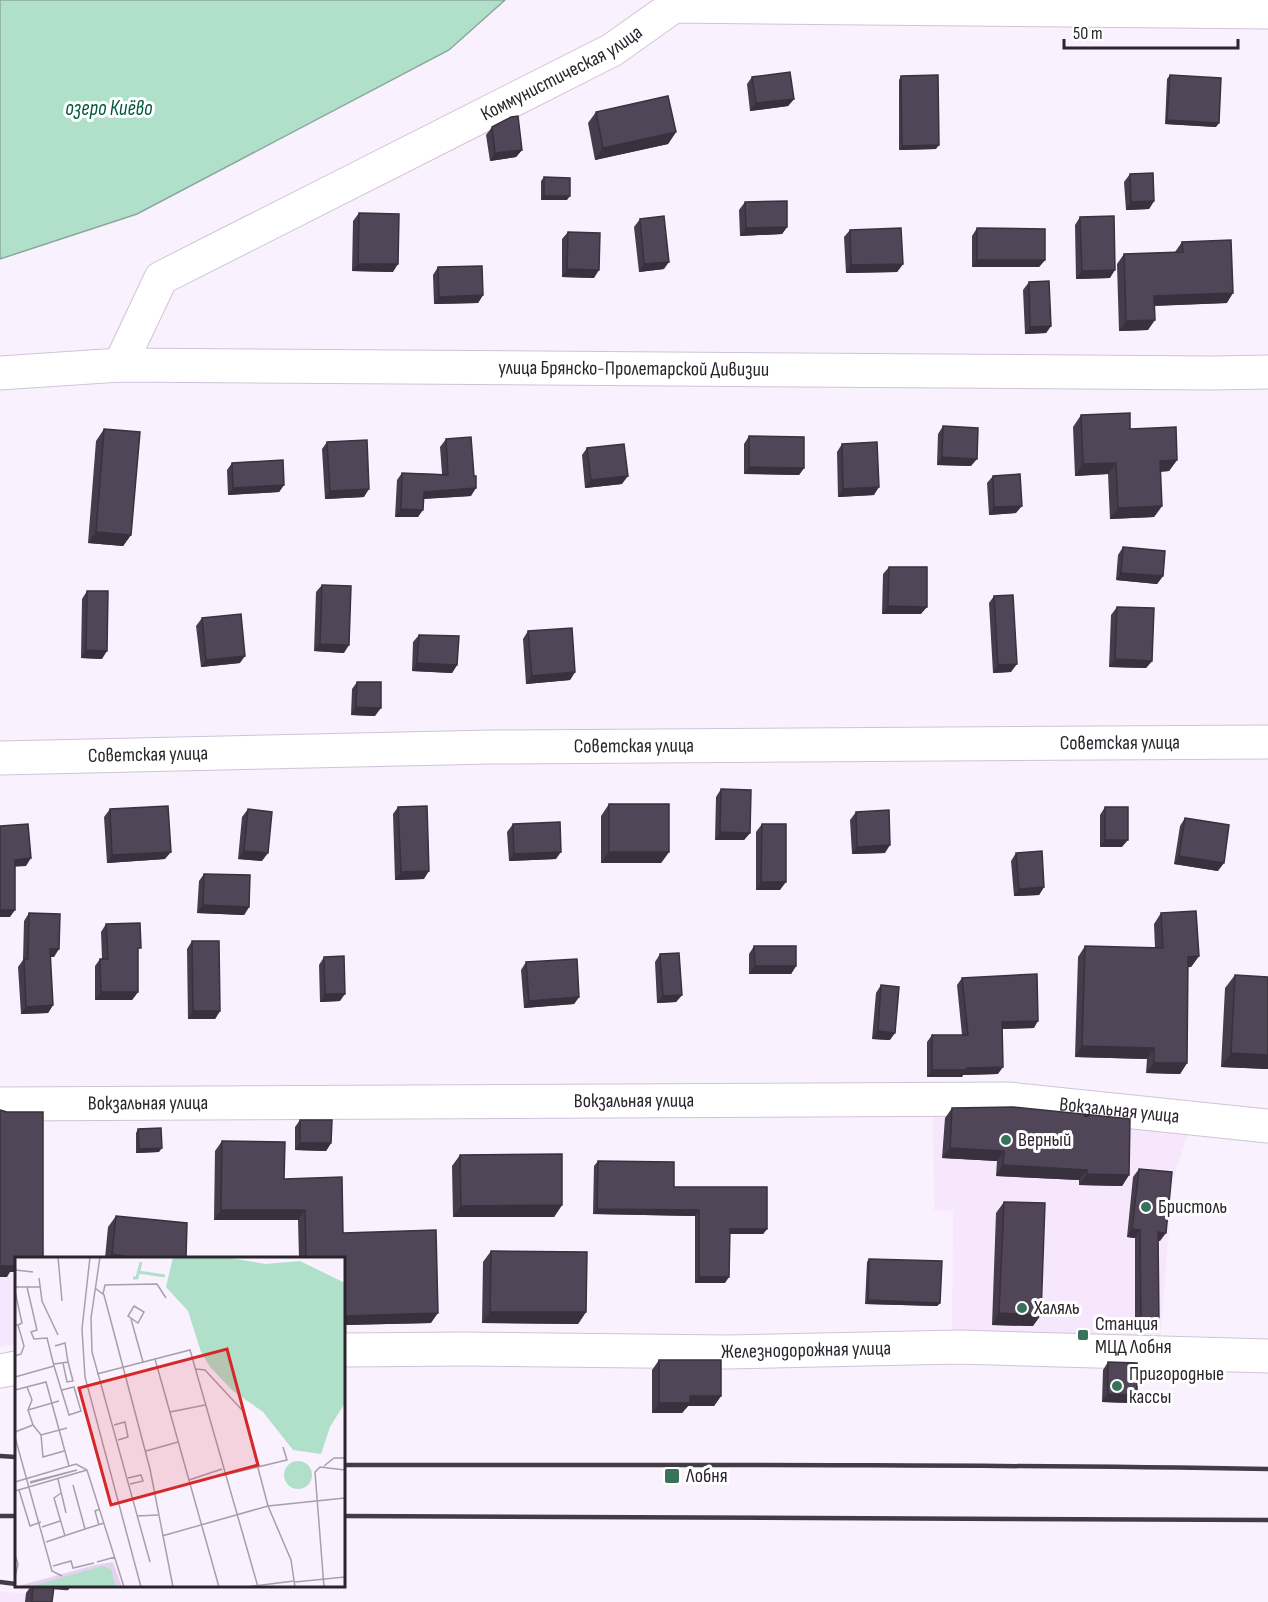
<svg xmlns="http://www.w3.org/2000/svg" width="1268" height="1602" viewBox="0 0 1268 1602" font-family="'Sofia Sans Condensed',sans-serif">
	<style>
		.built { fill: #f6e7fd }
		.water { fill: #b1e0ca; stroke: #89a89b; stroke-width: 1.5 }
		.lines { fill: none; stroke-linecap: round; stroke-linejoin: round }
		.minor-casing { stroke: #d1c3d7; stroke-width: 35 }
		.minor { stroke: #fff; stroke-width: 33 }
		.rail { stroke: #423c44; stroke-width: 4.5 }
		.wall { fill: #463c4b }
		.shaded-wall { fill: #39313d }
		.building { fill: #514657; stroke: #39313d; stroke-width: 1.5 }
		.poi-dot { fill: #38725b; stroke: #fff; stroke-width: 2 }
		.labels { text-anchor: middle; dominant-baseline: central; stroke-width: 6; stroke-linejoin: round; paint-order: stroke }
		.street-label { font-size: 20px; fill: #2b252d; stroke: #fff }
		.poi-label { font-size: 20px; fill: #2b252d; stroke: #fff; text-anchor: start }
		.water-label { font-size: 21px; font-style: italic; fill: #00593f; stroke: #fff }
		.inset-river { fill: none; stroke: #b1e0ca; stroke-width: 3 }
		.inset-road { fill: none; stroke: #a79faa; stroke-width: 1.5 }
		.view { fill: #d62828; fill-opacity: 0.15; stroke: #d62828; stroke-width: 3 }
		.inset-edge { fill: none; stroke: #2b252d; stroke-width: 3 }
	</style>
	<rect width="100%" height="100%" fill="#faf1fe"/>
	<path class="built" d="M933,1107L1191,1123L1173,1180L1160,1341L952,1333L953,1211L934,1210Z
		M0,1116L40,1211L46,1258H16V1344L0,1347Z
		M0,1592L26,1593L25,1602H0Z"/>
	<path class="water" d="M0,0H505L449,50L137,214L0,259Z"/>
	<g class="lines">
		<defs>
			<g id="minor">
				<path id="s1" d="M120,365L161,278L612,50L674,6L1268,12"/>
				<path id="s2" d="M0,373L120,365L1211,373L1268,372"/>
				<path id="s3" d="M0,758L492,747L1268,742"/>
				<path id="s4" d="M0,1104L1009,1099L1268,1126"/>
				<path id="s5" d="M344,1350L464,1349L727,1352L958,1347L1268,1356"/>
				<path d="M0,1371L16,1368"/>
			</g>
		</defs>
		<use href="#minor" class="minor-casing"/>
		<use href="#minor" class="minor"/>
		<path class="rail" d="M0,1456L16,1457
			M344,1465C652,1465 960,1464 1268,1469
			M0,1516H16
			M344,1516L1268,1520
			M0,1582L16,1584
			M40,1586L67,1588"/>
	</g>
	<path class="wall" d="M1170,75L1216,127L1165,124L1167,79Z
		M901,76L936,149L899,150V80Z
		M752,77L794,99L788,106L750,111L747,84Z
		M596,112L676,132L668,144L595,160L588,123Z
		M492,127L522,150L516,157L490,161L486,135Z
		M1130,174L1154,201L1149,209L1126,210L1124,182Z
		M544,177L567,200H541V181Z
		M745,202L787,227L782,234L740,236L739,210Z
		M359,213L393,272L352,271L353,221Z
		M1080,217L1110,278L1076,279L1075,225Z
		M640,219L664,269L639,272L634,227Z
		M977,228L1045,260L1039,267H972V236Z
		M850,230L903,264L897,272L846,273L844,237Z
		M568,232L594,278L562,277V239Z
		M1182,242L1227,303L1154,306L1148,330L1119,331L1117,264L1124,254L1175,252Z
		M438,267L483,295L478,303L434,304L433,275Z
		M1029,282L1051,326L1046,333L1025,334L1023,290Z
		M1081,415L1130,429L1177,460L1169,471L1160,472L1162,506L1154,517L1110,519L1108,474L1075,476L1073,427Z
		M943,426L971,466L937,465L938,434Z
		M104,429L131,535L123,546L88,543L96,441Z
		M749,436L804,468L799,475L744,474V444Z
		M446,439L471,496L424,499L418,517H395L397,480L402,473L442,474L440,447Z
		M327,442L364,497L325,499L322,449Z
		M842,444L874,495L838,497L837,452Z
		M587,448L622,484L585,488L582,455Z
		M232,463L284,485L279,492L228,495L227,470Z
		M993,476L1016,513L989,515L987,483Z
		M1123,547L1163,576L1157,584L1116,580L1118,555Z
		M889,567L921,614H882L883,574Z
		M322,585L344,653L314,651L316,592Z
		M87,591L102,659L81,658L82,599Z
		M994,596L1011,672L993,673L989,603Z
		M1117,607L1152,661L1146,668L1109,667L1111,615Z
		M202,618L240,663L201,667L196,626Z
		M528,631L575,672L570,680L526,684L523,639Z
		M419,635L457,665L452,673L412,671L413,642Z
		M357,682L375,716L351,715L352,689Z
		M721,789L750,833L744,840H715L716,797Z
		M609,804L669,852L661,863H601V816Z
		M398,807L424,879L395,880L393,814Z
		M1105,807L1122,847H1100V815Z
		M110,809L165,859L107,863L104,817Z
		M248,809L262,861L238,859L242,817Z
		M856,812L885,853L852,854L850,820Z
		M1185,818L1218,871L1174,864L1180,826Z
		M513,824L556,859L509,861L507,832Z
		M762,824L780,890H756V832Z
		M1016,853L1044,887L1039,895L1014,896L1011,861Z
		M204,874L249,907L244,915L197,913L199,881Z
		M29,913L54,957H50L53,1005L48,1013L21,1014L18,967L23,960L24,921Z
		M1161,913L1199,956L1191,967H1188L1187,1063L1180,1074L1146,1073L1147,1059L1075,1057L1078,957L1085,946L1155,948L1154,924Z
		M106,924L138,952V992L132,1000H95V966L100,959H102L101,932Z
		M192,941L220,1011L215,1019H188L187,949Z
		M754,946L796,966L791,974H749V954Z
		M660,954L682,995L676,1002L657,1003L655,962Z
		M324,957L340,1001L320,1002L319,965Z
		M526,962L579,997L574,1004L524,1008L521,970Z
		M1235,975L1268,1069L1221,1067L1225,988Z
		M962,978L1034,1028L1002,1029L998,1074L963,1075L962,1077H927V1042L932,1035H962L957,985Z
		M881,985L890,1040L872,1039L876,993Z
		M952,1108L1129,1175L1122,1186L1079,1185V1180L996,1176L997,1161L942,1158L945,1118Z
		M300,1120L331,1143L326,1151L295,1150V1127Z
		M138,1129L159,1152L136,1153V1133Z
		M222,1141L284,1179L431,1323L344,1325V1258H299L298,1220H214L215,1151Z
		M460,1155L562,1205L554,1217H453L452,1166Z
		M598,1161L674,1187L767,1229L763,1234H729L725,1283H695V1216L593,1214L594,1166Z
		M1139,1169L1160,1241L1158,1240L1153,1332H1135V1238L1127,1237L1133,1177Z
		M1004,1202L1033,1326L992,1325L996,1213Z
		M116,1216L186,1258H105L108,1227Z
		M491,1251L586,1312L578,1324L482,1323L483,1262Z
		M869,1259L940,1303L937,1306L865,1304L867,1262Z
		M659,1360L721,1396L714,1406H688L682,1413H652V1370Z
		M1108,1362L1137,1395L1131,1403L1102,1402L1103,1370Z
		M31,1586H54L52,1602H25L26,1593Z"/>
	<path class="shaded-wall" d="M794,99L788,106L750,111L756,103Z
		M1167,120L1219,123L1216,127L1165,124Z
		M676,132L668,144L595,160L603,148Z
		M939,145L936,149L899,150L902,146Z
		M522,150L516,157L490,161L495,153Z
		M544,196H570L567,200H541Z
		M1154,201L1149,209L1126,210L1131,202Z
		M787,227L782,234L740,236L746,228Z
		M977,260H1045L1039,267H972Z
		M669,262L664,269L639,272L644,264Z
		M358,264H398L393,272L352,271Z
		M903,264L897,272L846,273L851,265Z
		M567,269L599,270L594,278L562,277Z
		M1115,270L1110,278L1076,279L1082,271Z
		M1233,293L1227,303L1147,306L1154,296Z
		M483,295L478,303L434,304L439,297Z
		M1155,320L1148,330L1119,331L1126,321Z
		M1051,326L1046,333L1025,334L1030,327Z
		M942,457L977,459L971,466L937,465Z
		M1177,460L1169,471L1152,472L1160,461Z
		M1116,463L1108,474L1075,476L1083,464Z
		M749,467L804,468L799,475L744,474Z
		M628,476L622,484L585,488L591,480Z
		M284,485L279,492L228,495L233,488Z
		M879,487L874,495L838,497L843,489Z
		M476,488L471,496L419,499L424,492Z
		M369,489L364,497L325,499L330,491Z
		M1022,506L1016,513L989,515L994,507Z
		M1162,506L1154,517L1110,519L1118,508Z
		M401,509L423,510L418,517H395Z
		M96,532L131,535L123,546L88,543Z
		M1121,573L1163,576L1157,584L1116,580Z
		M888,606L927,607L921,614H882Z
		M320,644L349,645L344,653L314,651Z
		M86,650L107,651L102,659L81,658Z
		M245,656L240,663L201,667L206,660Z
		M1115,659L1152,661L1146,668L1109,667Z
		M417,663L457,665L452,673L412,671Z
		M1017,664L1011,672L993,673L998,665Z
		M575,672L570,680L526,684L532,676Z
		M356,707L381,708L375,716L351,715Z
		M720,832L750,833L744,840H715Z
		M1105,840H1128L1122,847H1100Z
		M890,845L885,853L852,854L857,847Z
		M244,851L268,853L262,861L238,859Z
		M171,852L165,859L107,863L112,855Z
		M561,852L556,859L509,861L514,854Z
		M609,852H669L661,863H601Z
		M1179,856L1224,863L1218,871L1174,864Z
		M31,858L26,866L10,867L15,860Z
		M429,871L424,879L395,880L401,872Z
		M761,882H786L780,890H756Z
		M1044,887L1039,895L1014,896L1019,889Z
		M203,905L249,907L244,915L197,913Z
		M0,910H15L10,917H0Z
		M50,949H59L54,957H45Z
		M1199,956L1191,967L1180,968L1188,957Z
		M755,966H796L791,974H749Z
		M101,992H138L132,1000H95Z
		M325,994H345L340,1001L320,1002Z
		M682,995L676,1002L657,1003L663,996Z
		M579,997L574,1004L524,1008L529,1001Z
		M53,1005L48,1013L21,1014L26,1007Z
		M193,1011H220L215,1019H188Z
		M1038,1021L1034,1028L997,1029L1002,1022Z
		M878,1031L895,1033L890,1040L872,1039Z
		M1082,1046L1154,1048L1147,1059L1075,1057Z
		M1231,1053L1268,1055V1069L1221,1067Z
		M1154,1063H1187L1180,1074L1146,1073Z
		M1003,1067L998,1074L963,1075L962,1077H927L932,1070Z
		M300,1143H331L326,1151L295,1150Z
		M162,1148L159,1152L136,1153L139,1149Z
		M950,1148L1004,1151L997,1161L942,1158Z
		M1003,1165L1087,1170L1079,1180L996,1176Z
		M1087,1174L1129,1175L1122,1186L1079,1185Z
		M562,1205L554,1217H453L461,1206Z
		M597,1209L699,1210L695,1216L593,1214Z
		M221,1210H305L298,1220H214Z
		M730,1229H767L763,1234H726Z
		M1132,1229L1140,1230L1135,1238L1127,1237Z
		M1158,1232L1166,1233L1160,1241L1153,1240Z
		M112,1254L135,1258H109Z
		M14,1261H16V1272H10L7,1277H0V1266Z
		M699,1277H729L725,1283H695Z
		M868,1300L940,1303L937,1306L865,1304Z
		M490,1312H586L578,1324L482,1323Z
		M438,1313L431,1323L344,1325V1316Z
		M999,1313L1041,1315L1033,1326L992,1325Z
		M1141,1325H1159L1153,1332H1135Z
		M1108,1394L1137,1395L1131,1403L1102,1402Z
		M690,1396H721L714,1406H688L682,1413H652L659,1403Z"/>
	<path class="building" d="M790,72L794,99L756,103L752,77Z
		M938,75L939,145L902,146L901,76Z
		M1170,75L1221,78L1219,123L1167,120Z
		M668,96L676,132L603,148L596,112Z
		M518,116L522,150L495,153L492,127L511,117Z
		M1153,173L1154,201L1131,202L1130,174Z
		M544,177L570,178V196H544Z
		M787,201V227L746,228L745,202Z
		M359,213L399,214L398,264H358Z
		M664,216L669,262L644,264L640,219Z
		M1114,216L1115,270L1082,271L1080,217Z
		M901,228L903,264L851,265L850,230Z
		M977,228L1045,229V260H977Z
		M568,232L600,233L599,270L567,269Z
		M1231,240L1233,293L1154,296L1155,320L1126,321L1124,254L1183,252L1182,242Z
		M482,266L483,295L439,297L438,267Z
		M1049,281L1051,326L1030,327L1029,282Z
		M1130,413V429L1176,427L1177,460L1160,461L1162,506L1118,508L1116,463L1083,464L1081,415Z
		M943,426L978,428L977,459L942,457Z
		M104,429L140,432L131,535L96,532Z
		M749,436L804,437V468L749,467Z
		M471,437L474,476H476V488L424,492L423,510L401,509L402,473L448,475L446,439Z
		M367,440L369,489L330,491L327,442Z
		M877,442L879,487L843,489L842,444Z
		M624,444L628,476L591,480L587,448Z
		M283,460L284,485L233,488L232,463Z
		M1020,474L1022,506L994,507L993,476Z
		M1123,547L1165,551L1163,576L1121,573Z
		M889,567H927V607L888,606Z
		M322,585L351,586L349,645L320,644Z
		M87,591H108L107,651L86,650Z
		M1013,595L1017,664L998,665L994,596Z
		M1117,607L1154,608L1152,661L1115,659Z
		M241,614L245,656L206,660L202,618Z
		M572,628L575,672L532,676L528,631Z
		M419,635L459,636L457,665L417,663Z
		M357,682H381V708L356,707Z
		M721,789L751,790L750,833L720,832Z
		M609,804H669V852H609Z
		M168,806L171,852L112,855L110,809Z
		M427,806L429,871L401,872L398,807Z
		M1105,807H1128V840H1105Z
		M248,809L272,812L268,853L244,851Z
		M889,810L890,845L857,847L856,812Z
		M1185,818L1229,825L1224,863L1179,856Z
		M560,822L561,852L514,854L513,824Z
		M28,824L31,858L15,860V910H0V826Z
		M762,824H786V882H761Z
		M1042,851L1044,887L1019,889L1016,853Z
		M204,874L250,875L249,907L203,905Z
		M1196,911L1199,956L1188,957L1187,1063H1154V1048L1082,1046L1085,946L1163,948L1161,913Z
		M29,913L60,914L59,949H50L53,1005L26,1007L24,959H28Z
		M140,923L141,948H138V992H101L100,959H108L106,924Z
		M192,941H219L220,1011H193Z
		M754,946H796V966H755Z
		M679,953L682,995L663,996L660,954Z
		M344,956L345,994H325L324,957Z
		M577,959L579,997L529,1001L526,962Z
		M1037,974L1038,1021L1002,1022L1003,1067L967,1068V1070H932V1035H968L962,978Z
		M1235,975L1268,977V1055L1231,1053Z
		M881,985L899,987L895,1033L878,1031Z
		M1013,1107L1130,1119L1129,1175L1087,1174V1170L1003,1165L1004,1151L950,1148L952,1108Z
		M0,1110L7,1112H43V1258H16V1261H14V1266H0Z
		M300,1120H332L331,1143H300Z
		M161,1128L162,1148L139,1149L138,1129Z
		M222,1141L285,1142L284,1179L342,1177L343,1233L436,1230L438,1313L344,1316V1258H306L305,1210H221Z
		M562,1154V1205L461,1206L460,1155Z
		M598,1161L674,1162V1187H767V1229H730L729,1277H699V1210L597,1209Z
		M1139,1169L1172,1172L1166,1233L1158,1232L1159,1325H1141L1140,1230L1132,1229Z
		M1004,1202L1045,1203L1041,1315L999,1313Z
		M116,1216L187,1223L186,1258H135L112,1254Z
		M491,1251L587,1252L586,1312H490Z
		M869,1259L942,1261L940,1303L868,1300Z
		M659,1360H721V1396H690V1403H659Z
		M1108,1362L1137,1363V1395L1108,1394Z
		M33,1586H54L52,1602H32Z"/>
	<g class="poi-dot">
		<circle cx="1006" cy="1140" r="6"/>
		<circle cx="1146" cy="1207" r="6"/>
		<circle cx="1022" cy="1308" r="6"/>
		<rect x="1077" y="1329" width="12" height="12" rx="3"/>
		<circle cx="1117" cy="1386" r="6"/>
		<rect x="664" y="1468" width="16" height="16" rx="3"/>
	</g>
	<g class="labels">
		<g class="street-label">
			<text stroke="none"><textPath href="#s1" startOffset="546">Коммунистическая улица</textPath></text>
			<text stroke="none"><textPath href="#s2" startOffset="634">улица Брянско-Пролетарской Дивизии</textPath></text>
			<text stroke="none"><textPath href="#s3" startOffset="1120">Советская улица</textPath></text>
			<text stroke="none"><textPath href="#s3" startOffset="634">Советская улица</textPath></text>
			<text stroke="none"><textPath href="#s3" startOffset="148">Советская улица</textPath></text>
			<text stroke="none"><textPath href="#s4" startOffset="634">Вокзальная улица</textPath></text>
			<text stroke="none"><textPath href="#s4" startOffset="148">Вокзальная улица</textPath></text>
			<text stroke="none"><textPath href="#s4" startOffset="1120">Вокзальная улица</textPath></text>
			<text stroke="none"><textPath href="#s5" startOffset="462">Железнодорожная улица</textPath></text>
		</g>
		<g class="poi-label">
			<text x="1018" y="1140">Верный</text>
			<text x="1158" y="1207">Бристоль</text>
			<text x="1034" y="1308">Халяль</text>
			<text x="1095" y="1324">Станция<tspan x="1095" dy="23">МЦД Лобня</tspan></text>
			<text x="1129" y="1374">Пригородные<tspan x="1129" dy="23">кассы</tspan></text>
			<text x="686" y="1476">Лобня</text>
		</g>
		<g class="water-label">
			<text x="109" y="108">озеро Киёво</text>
		</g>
	</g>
	<g transform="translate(15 1257)">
		<rect width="330" height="330" fill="#faf1fe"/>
		<path d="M98,305L107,330H0L80,308Z" fill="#e5d0ee"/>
		<path d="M158,0H209L251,7L285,4L330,26V146L315,170L306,197L278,193L248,155L218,134L195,110L186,95L173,54L151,30ZM269 218a14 14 0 1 1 28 0a14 14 0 1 1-28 0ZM88,309L96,313L101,330H14Z" fill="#b1e0ca"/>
		<path class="inset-river" d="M123,15L150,19M118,21H122L126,5"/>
		<path class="inset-road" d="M43,0L47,44M75,0L67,72L70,120L126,330M85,0L76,61L77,95L135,305M0,9L1,13L18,15M24,21L27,44L43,78M0,30H25M12,30L22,73L16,75L19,82L32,81L39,109L54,158L66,154L59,130L47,133M80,31L89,38L135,212L158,330M0,34L7,66L3,68M88,37L90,28L142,27L151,41M119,49L129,55L123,66L113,59ZM116,62L128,105M0,68H3L9,89L6,97L0,99M140,102L204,330M48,106L52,125L58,124L53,105M39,107L53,105L50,86L40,89M181,112L190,113L228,154L253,249L276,303L280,330M82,117L175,93L243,330M0,120L39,109M12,130L17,143L13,153M0,133L31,125L54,209M155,155L190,148M18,168L13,153L44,144M99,168L110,165L113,180L103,183M0,175L18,168L26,178L52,171M26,178L28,200L49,194M0,180L37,314L47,319M131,194L163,185M309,209L319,201H330M72,213L109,330M209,218L272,203L268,190M113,221L126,218L128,224L115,227M43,222L51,256M174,223L207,212M0,225L61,207L72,213M15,225L62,213L15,226M58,228L70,272L89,266M4,233L15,269L26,265M0,234L72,213M46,236L39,241L50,279M122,259L143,258M84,268L80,254L85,252M27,270L45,264M147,279L253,249L330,241M31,285L70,272M0,298L3,307L0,320M82,305L100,300M38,309L56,304L58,311L79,306M280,325L330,320M232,330L279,324M309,330L300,215L305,210L330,213"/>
		<path class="view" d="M212,92L243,208L96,248L64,131Z"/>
		<rect width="330" height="330" class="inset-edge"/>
	</g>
	<path d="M1064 39v9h174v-9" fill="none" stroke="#2b252d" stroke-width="3"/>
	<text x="1073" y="39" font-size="18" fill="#2b252d" stroke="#ffffff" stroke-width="4.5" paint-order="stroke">50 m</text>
</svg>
